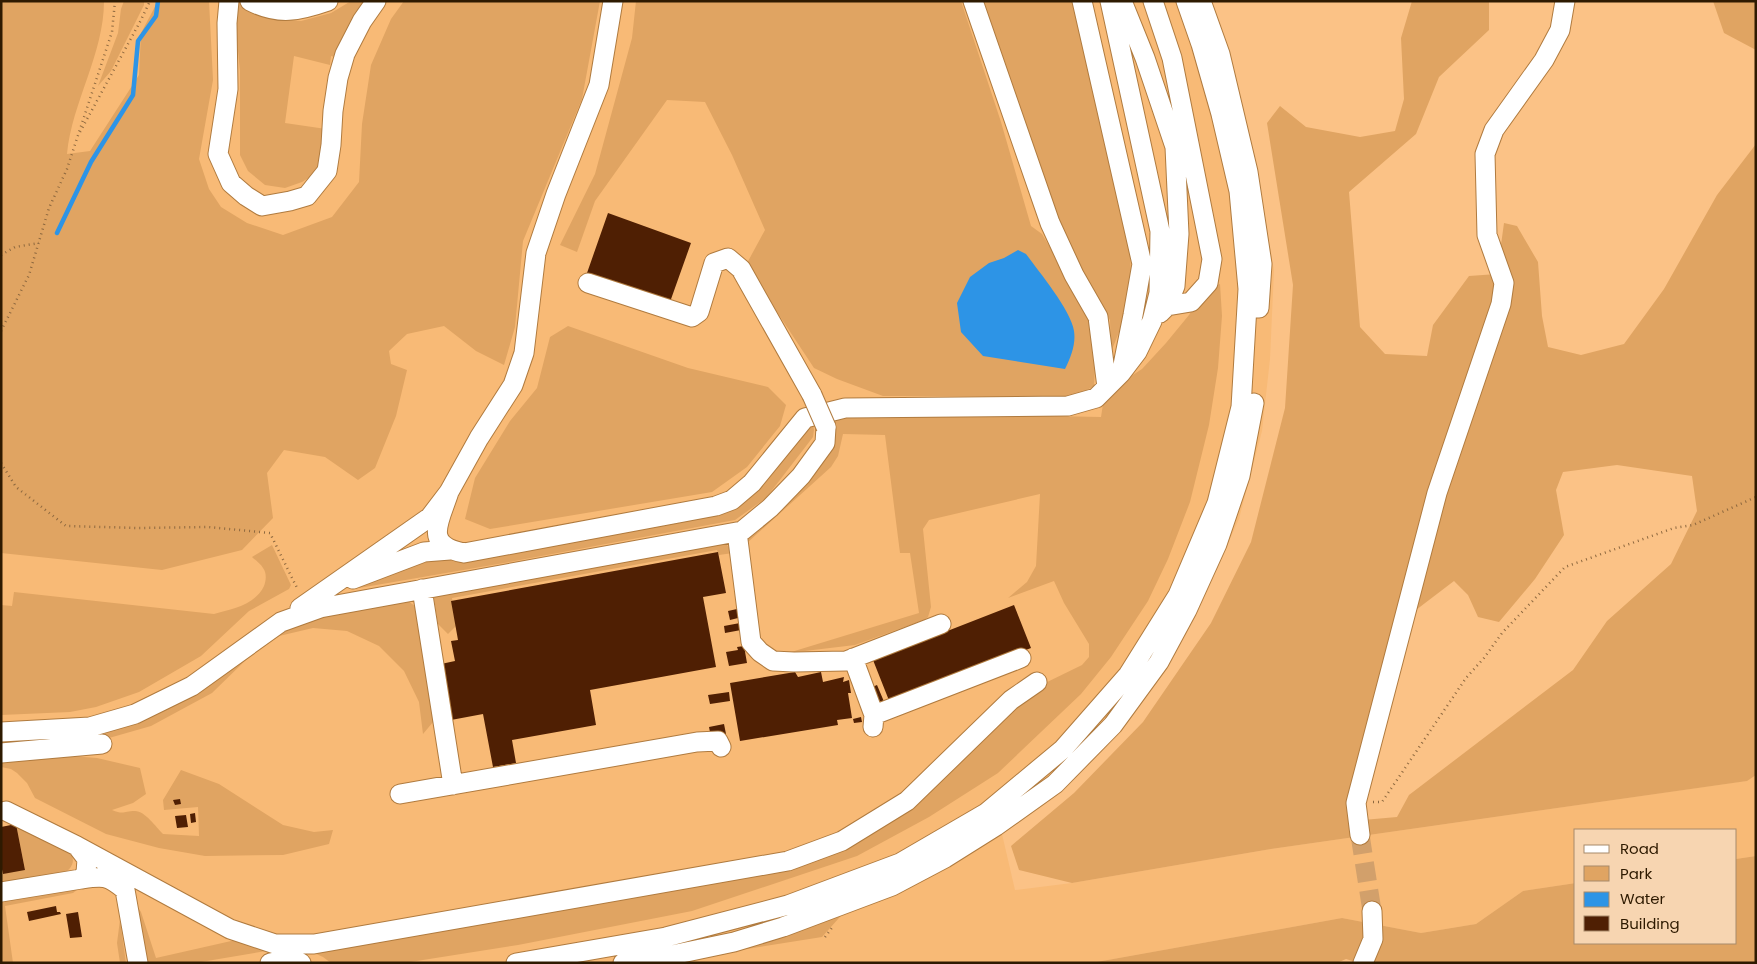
<svg xmlns="http://www.w3.org/2000/svg" width="1757" height="964" viewBox="0 0 1757 964" font-family="Poppins,sans-serif">
	<style>
		.built { fill: #f8ba76 }
		.green { fill: #e0a462; fill-rule: evenodd }
		.water { fill: #2d94e6 }
		.lines { fill: none; stroke-linecap: round; stroke-linejoin: round }
		.stream { stroke: #2d94e6; stroke-width: 4.5 }
		.building { fill: #4f1f03 }
		.minor-tunnel { stroke: #d2a06b; stroke-width: 19; stroke-dasharray: 19 9; stroke-linecap: butt }
		.minor-casing { stroke: #b07b3f; stroke-width: 21 }
		.path { stroke: #8d683f; stroke-width: 2.5; stroke-dasharray: 1 4; stroke-linecap: butt }
		.minor { stroke: #fff; stroke-width: 19 }
		.minor-bridge-casing { stroke: #b07b3f; stroke-width: 21; stroke-linecap: butt }
		.minor-bridge { stroke: #fff; stroke-width: 19 }
	</style>
	<rect width="100%" height="100%" fill="#fbc286"/>
	<path class="built" d="M1,1H1210L1253,155L1274,270L1270,359L1262,431L1239,519L1199,608L1158,675L1088,764L1002,834L1015,890L1072,883L1271,849L1746,781L1756,775V856L1736,859V830H1576V883L1523,891L1476,924L1421,933L1342,918L1091,963H1Z"/>
	<path class="green" d="M1,1H104C104,54 72,102 67,154L90,151L139,75L141,33L158,1H209L213,80L199,159L209,189L221,207L247,223L283,235L332,217L359,182L362,124L371,65L391,19L404,1H600L582,99L523,241L515,327L504,365L476,351L444,326L407,334L389,351L391,364L407,370L396,416L375,468L358,480L325,457L284,450L267,473L273,518L242,550L162,570L1,553Z
		M124,1H144V5L111,71L98,86L118,33L121,9Z
		M233,1H241L274,18L301,21L331,13L351,1H372L342,59L331,56L330,65L294,56L285,123L326,129L323,162L315,174L302,182L285,188L265,185L248,171L240,155V71Z
		M636,1H961L1001,122L1031,226L1042,234L1078,294L1093,328L1095,368L1094,386L1076,396H883L837,379L814,368L746,265L765,230L732,155L705,102L667,100L595,201L577,252L560,245L595,174L632,38Z
		M983,1H1076L1130,249L1132,300L1111,352L1110,320L1065,239Z
		M1412,1H1489V30L1439,77L1416,134L1349,192L1360,327L1385,354L1427,356L1433,325L1469,276L1497,274L1504,223L1517,226L1538,262L1542,316L1548,347L1581,355L1624,344L1664,289L1717,195L1756,144V775L1747,781L1271,849L1072,883L1019,870L1011,846L1074,793L1143,722L1211,623L1251,542L1285,408L1293,285L1267,123L1280,106L1306,127L1360,137L1395,131L1404,99L1401,38ZM1617,465L1692,476L1697,511L1671,564L1607,621L1573,670L1409,795L1397,817L1363,820L1371,745L1412,613L1454,581L1468,595L1478,617L1499,622L1535,579L1564,535L1556,490L1563,472Z
		M1713,1H1756V50L1724,33Z
		M1220,284L1222,316L1218,368L1209,425L1190,502L1168,559L1148,601L1111,657L1081,694L998,773L929,817L857,856L692,911L518,945L404,963H331L323,957L303,948L842,845L1039,686L1082,665L1089,657V644L1064,603L1054,581L1008,598L1027,582L1036,566L1040,494L929,520L923,529L931,607L928,617L924,620L855,645L788,653L919,613L910,553H900L885,435L843,434L838,456L831,467L747,543L750,531L763,519L830,419L850,412L1101,417L1103,404L1125,380L1142,369L1166,343L1189,315L1205,290Z
		M568,326L688,368L768,387L786,405L780,426L747,467L712,492L490,529L465,519L475,478L510,421L537,388L550,337Z
		M813,423L814,430L813,437L766,498L735,520L504,563L359,588V586L426,562L436,554L719,510L795,435Z
		M724,541L733,553L719,555L717,550L452,598L456,626L448,634L438,624L434,598L440,590Z
		M272,545L291,585L289,589L249,611L201,656L139,692L96,707L70,712L1,715V605L12,606L14,592L214,614C232,609 255,605 264,586C266,581 267,573 263,568C261,564 255,560 252,557Z
		M403,597L416,607L437,703L433,722L423,734L419,702L404,671L379,646L347,631L313,628L279,636L250,656L212,693L151,726L102,740L106,731L246,651L307,618Z
		M47,754L97,758L140,768L146,794L133,803L112,810C124,815 124,811 135,811C145,811 156,827 163,834L199,836L198,807L164,810L163,800L181,770L219,784L283,825L314,832L333,830L329,844L283,855L205,856L159,848L106,834L35,798L27,783L17,773L11,769L1,767V757Z
		M16,824L69,850C77,861 72,869 61,875L1,882V874L25,869Z
		M1756,856V963H1359L1346,959L1337,963H1091L1342,918L1421,933L1476,924L1523,891L1576,883V943H1736V859Z
		M78,889L73,893L5,906L13,963H1V900Z
		M139,909L141,912L156,958L240,939L278,949L195,963H144L136,912Z
		M847,909L822,937L672,961Z
		M120,920L126,963H120L117,943Z"/>
	<path class="water" d="M1018,250L1026,254C1039,272 1071,310 1074,331C1076,344 1071,357 1065,369L983,356L961,332L957,303L970,277L989,263L1004,258Z"/>
	<g class="lines">
		<path class="stream" d="M57,233L91,162L133,95L138,41L156,16L158,1"/>
	</g>
	<path class="building" d="M608,213L691,243L670,302L587,273Z
		M718,552L726,593L703,597L716,667L590,690L596,725L512,740L516,763L493,767L483,714L451,720L441,664L455,661L451,641L458,640L451,601Z
		M1014,605L1031,648L890,703L873,660Z
		M737,609L738,618L730,620L728,611Z
		M740,623L741,630L725,633L724,626Z
		M744,646L747,663L729,666L726,652L738,650L737,647Z
		M795,672L798,677L821,672L823,682L844,677L843,682L849,680L851,693H848L852,718L837,720L838,725L740,741L730,683Z
		M877,685L885,704L878,707L870,688Z
		M729,692L730,701L710,704L708,695Z
		M861,717L862,722L854,723L853,719Z
		M724,724L726,734L711,737L709,727Z
		M180,799L181,804L175,805L173,800Z
		M195,813L196,822L191,823L190,814Z
		M186,815L188,827L177,828L175,816Z
		M16,824L25,870L3,874L1,865V827Z
		M56,906L57,912H60L61,914L29,921L27,912Z
		M78,912L82,937L70,938L66,914Z"/>
	<g class="lines">
		<path class="minor-tunnel" d="M1360,835L1372,911"/>
		<defs>
			<path id="minor" d="M229,1L227,23L228,89L218,154L231,183L246,196L262,206L290,201L307,196L327,171L331,145L333,111L338,78L345,54L362,21L376,1
				M250,1C279,16 299,11 328,1
				M973,1L1050,223L1074,275L1098,317L1107,387
				M1082,1L1142,264L1133,315L1123,365
				M1122,1L1145,58L1175,147L1179,234L1175,286L1167,306L1160,313
				M1153,1L1172,58L1212,259L1208,283L1191,302L1167,306
				M1201,1L1220,54L1248,172L1262,264L1259,308
				M588,283L692,317L699,312L714,263L728,258L741,269L812,395
				M449,492C440,521 422,545 464,553L716,506L732,500L752,483L805,418L845,408L1068,406L1096,398L1121,373L1137,352L1152,321L1159,293L1160,231L1110,1
				M737,532L751,642L760,652L773,661L794,662L846,661L941,624
				M353,579L424,552L450,550
				M422,589L453,785
				M300,608L430,517L449,492L479,438L513,385L524,353L536,253L556,194L599,85L613,1
				M853,658L874,715L873,727
				M874,715L1021,658
				M1,732L90,727L135,714L192,686L281,622L320,608L742,531L770,508L801,476L825,443L826,427
				M1,753L102,744
				M400,794L697,742L718,741L721,747
				M1360,835L1356,803L1437,493L1501,304L1504,283L1487,235L1485,154L1494,130L1544,60L1560,30L1565,1
				M77,846L230,929L275,944H314L788,861L842,841L907,801L1011,700L1037,682
				M81,879C103,876 107,875 125,890L138,963
				M1,892L81,879L86,873L87,859L77,846L6,811
				M270,963L290,959L301,963
				M516,963L666,937L788,905L900,863L986,813L1063,749L1128,675L1178,595L1217,503L1241,407L1248,289L1239,191L1221,114L1201,44L1186,1
				M623,963L672,955L734,942L783,927L892,886L945,858L996,826L1055,784L1113,725L1159,662L1187,610L1217,544L1240,476L1254,403
				M1363,963L1373,939L1372,911"/>
		</defs>
		<use href="#minor" class="minor-casing"/>
		<path class="path" d="M80,132L141,20L150,1
			M1,255L15,247L39,243
			M1,331L29,275L49,208L67,169L112,32L115,1
			M1,463L16,487L66,526L138,528L208,527L270,533L298,590
			M1373,802H1382L1466,678L1484,658L1502,633L1565,567L1674,528L1693,525L1756,497
			M825,937L834,925"/>
		<use href="#minor" class="minor"/>
		<defs>
			<path id="minor-bridge" d="M812,395L826,427"/>
		</defs>
		<use href="#minor-bridge" class="minor-bridge-casing"/>
		<use href="#minor-bridge" class="minor-bridge"/>
	</g>
	<rect width="1757" height="964" fill="none" stroke="#2e1a01" stroke-width="5"/>
	<rect x="1574" y="829" width="162" height="115" fill="#f7d5b1" stroke="#a78a6b"/>
	<rect x="1584" y="845" width="25" height="8" fill="#ffffff" stroke="#a78a6b"/>
	<text x="1620" y="854" font-size="15" fill="#2e1a01">Road</text>
	<rect x="1584" y="866" width="25" height="15" fill="#e0a462" stroke="#a78a6b"/>
	<text x="1620" y="879" font-size="15" fill="#2e1a01">Park</text>
	<rect x="1584" y="892" width="25" height="15" fill="#2d94e6" stroke="#a78a6b"/>
	<text x="1620" y="904" font-size="15" fill="#2e1a01">Water</text>
	<rect x="1584" y="916" width="25" height="15" fill="#4f1f03" stroke="#a78a6b"/>
	<text x="1620" y="929" font-size="15" fill="#2e1a01">Building</text>
</svg>
